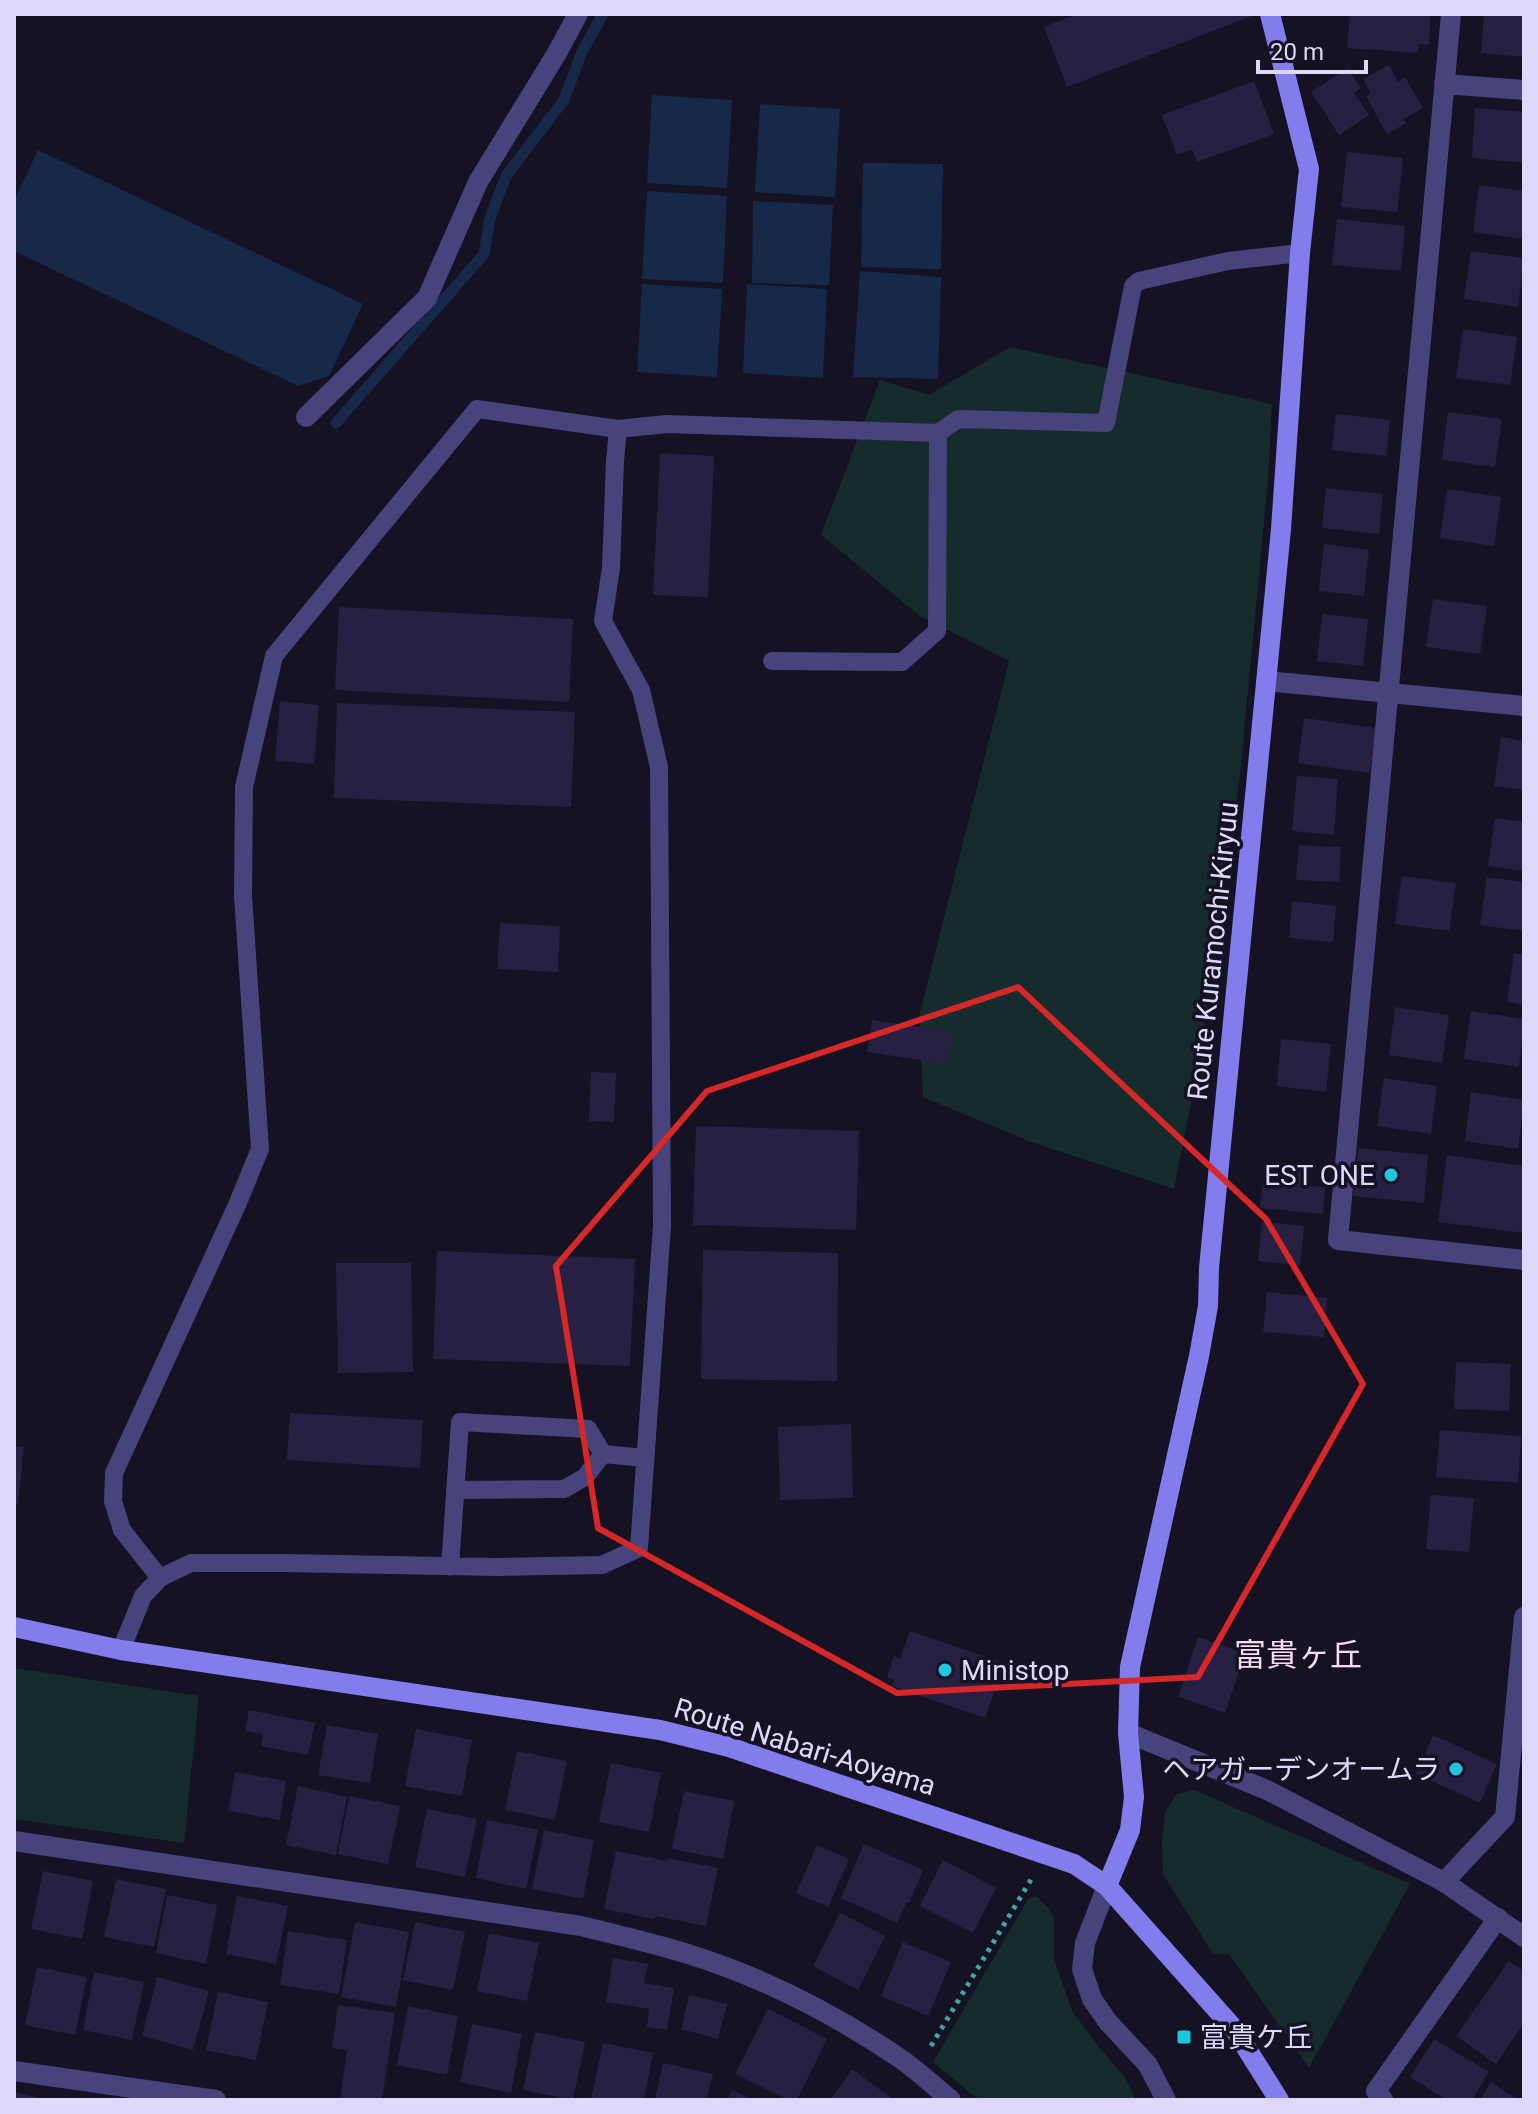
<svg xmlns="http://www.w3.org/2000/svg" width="1538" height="2114" viewBox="0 0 1538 2114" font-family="Roboto,'Noto Sans JP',sans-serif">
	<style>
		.green { fill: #162c2c }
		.water { fill: #172948 }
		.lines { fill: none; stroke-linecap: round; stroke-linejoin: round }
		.stream { stroke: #172948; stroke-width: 11 }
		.building { fill: #282042 }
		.path { stroke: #3fa8a4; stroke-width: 5; stroke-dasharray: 4 6; stroke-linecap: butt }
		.service { stroke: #47437c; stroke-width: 18 }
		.minor { stroke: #47437c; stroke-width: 20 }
		.tertiary { stroke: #47437c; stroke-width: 20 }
		.secondary { stroke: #837ced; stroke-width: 20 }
		.marked { fill: none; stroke: #d62828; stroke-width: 6; stroke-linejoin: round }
		.poi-dot { fill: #1ec7e0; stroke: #151223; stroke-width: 3 }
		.labels { text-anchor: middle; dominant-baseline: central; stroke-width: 7; stroke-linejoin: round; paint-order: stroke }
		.street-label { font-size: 28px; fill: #ded9fa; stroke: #151223 }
		.poi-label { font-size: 28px; fill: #ded9fa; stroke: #151223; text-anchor: end }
		.quarter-label { font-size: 32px; fill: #fadbee; stroke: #151223 }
	</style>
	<rect width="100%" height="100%" fill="#151223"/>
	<path class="green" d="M1010,347L1272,404L1268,480L1240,775L1200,1057L1174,1189L1031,1142L923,1097L919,1017L1009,661L920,616L821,535L880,380L929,395Z
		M14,1668L199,1696L184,1843L14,1819Z
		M1194,1790L1410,1884L1309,2068L1229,1954H1213L1163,1874L1162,1842L1165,1813L1175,1795Z
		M1036,1896L1047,1907L1054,1918V1959L1072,2011L1099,2047L1124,2076L1136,2100H979L933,2062L1028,1899Z"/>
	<path class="water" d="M652,95L732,100L727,188L647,183Z
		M760,104L840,109L835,197L755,192Z
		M38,150L363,304L329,376L298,386L14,251V201Z
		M863,163L943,164L941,269L861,267Z
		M647,191L727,196L723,283L642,279Z
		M753,201L833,205L829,285L752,283Z
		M860,271L941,277L938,379L853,377Z
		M642,284L722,289L717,377L637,372Z
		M747,284L827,289L823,378L743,373Z"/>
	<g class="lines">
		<path class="stream" d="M336,423L484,254L490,218L506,176L564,100L581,54L603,14"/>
	</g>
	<path class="building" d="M1077,14H1257L1067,87L1044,27Z
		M1350,14H1431L1429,45L1419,44L1418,53L1347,48Z
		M1484,14H1524V57L1481,53Z
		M1389,65L1398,82L1405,77L1423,108L1403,119L1406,123L1387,134L1366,96L1371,94L1363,79Z
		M1348,68L1361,88L1354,93L1369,115L1339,135L1311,92Z
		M1254,81L1274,134L1197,162L1192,149L1177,155L1162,115Z
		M1475,108L1524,112V163L1472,158Z
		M1347,152L1403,158L1397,212L1341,207Z
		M1479,185L1524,191V239L1473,232Z
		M1337,219L1405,226L1401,271L1332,265Z
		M1471,251L1524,258L1518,307L1464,299Z
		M1463,329L1517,337L1510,385L1456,378Z
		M1448,412L1502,419L1495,467L1442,460Z
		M1336,414L1390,420L1386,456L1332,450Z
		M660,453L714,456L708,597L653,595Z
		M1326,488L1383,494L1379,534L1322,528Z
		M1447,489L1501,497L1494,546L1440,538Z
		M1324,544L1369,550L1364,596L1319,591Z
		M1433,599L1487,606L1480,654L1426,647Z
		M339,607L573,619L569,702L335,690Z
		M1322,614L1368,619L1363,666L1317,661Z
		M280,701L319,705L314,764L275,761Z
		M337,703L575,712L571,807L334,798Z
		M1304,718L1376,728L1370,773L1298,763Z
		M1501,737L1524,741V790L1494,786Z
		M1297,776L1338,779L1334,835L1292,831Z
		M1495,818L1524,822V871L1488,866Z
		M1299,845L1341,847L1339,882L1296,880Z
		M1402,876L1456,883L1449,931L1395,924Z
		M1487,877L1524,882V931L1480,925Z
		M1292,901L1336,906L1333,942L1289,938Z
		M500,923L560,926L558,972L497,969Z
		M1514,953L1524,955V1005L1507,1002Z
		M1395,1007L1449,1015L1442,1063L1389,1055Z
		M1471,1011L1524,1019L1519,1067L1464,1059Z
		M872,1020L952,1032L948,1064L867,1052Z
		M1281,1039L1331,1044L1326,1092L1277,1086Z
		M591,1072L616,1073L614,1122L589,1121Z
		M1384,1078L1437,1086L1431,1134L1377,1126Z
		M1471,1092L1524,1100L1518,1149L1465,1141Z
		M696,1126L859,1131L856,1230L693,1225Z
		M1358,1148L1428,1155L1424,1203L1353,1196Z
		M1447,1155L1524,1166V1233L1438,1222Z
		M1265,1161L1311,1165L1309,1186L1325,1187L1323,1214L1260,1208Z
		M1262,1222L1304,1226L1300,1265L1258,1261Z
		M703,1250L838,1253L837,1381L701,1379Z
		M437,1251L635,1259L630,1366L433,1359Z
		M336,1263H411L413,1372L338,1373Z
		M1267,1292L1327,1298L1324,1337L1263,1332Z
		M1456,1362L1511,1364L1509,1411L1454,1409Z
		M290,1413L423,1420L420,1468L287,1460Z
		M851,1424L853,1498L780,1500L778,1427Z
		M1440,1430L1521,1436L1518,1483L1436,1477Z
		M14,1446L24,1447L18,1504H14Z
		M1431,1495L1474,1498L1469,1552L1426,1549Z
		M910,1631L1004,1663L985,1718L892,1686L894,1680L887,1677L894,1656L900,1659Z
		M1198,1637L1245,1653L1225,1713L1178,1697Z
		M249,1710L315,1723L308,1755L261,1746L263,1734L245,1731Z
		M327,1725L378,1734L370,1783L318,1775Z
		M416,1729L472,1740L462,1796L405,1786Z
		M1433,1735L1497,1764L1480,1803L1416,1774Z
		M517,1751L567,1761L555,1820L505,1810Z
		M611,1763L661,1773L649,1832L599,1822Z
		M235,1772L286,1781L280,1820L228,1811Z
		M298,1786L347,1797L336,1855L286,1845Z
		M684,1791L734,1801L723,1859L672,1849Z
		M349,1796L400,1806L388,1864L338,1854Z
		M427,1809L477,1819L465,1877L415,1867Z
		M487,1820L538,1830L526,1889L476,1878Z
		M544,1830L594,1840L583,1899L532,1889Z
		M864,1844L923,1870L909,1903H906L897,1923L841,1898Z
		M817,1845L849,1859L828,1907L796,1893Z
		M616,1851L667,1861L668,1858L718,1868L706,1926L655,1916L654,1919L604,1909Z
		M943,1860L996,1888L973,1933L920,1906Z
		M43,1871L93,1881L82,1939L31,1929Z
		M116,1879L166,1889L154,1947L104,1937Z
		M167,1895L217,1905L206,1964L156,1953Z
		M237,1896L288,1906L276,1964L226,1954Z
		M840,1913L885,1936L858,1990L813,1966Z
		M355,1922L409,1932L396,2007L341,1997Z
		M415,1922L465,1932L453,1990L403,1980Z
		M288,1931L347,1940L339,1994L280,1985Z
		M489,1933L539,1943L527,2001L477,1991Z
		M903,1942L951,1962L928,2016L881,1996Z
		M613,1958L648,1964L644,1983L674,1988L667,2030L647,2027L649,2009L606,2002Z
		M1509,1961L1524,1971V2023L1496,2064L1456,2036Z
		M37,1967L87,1977L75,2035L25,2025Z
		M94,1972L144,1982L132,2040L83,2030Z
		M157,1977L209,1991L193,2050L142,2036Z
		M218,1992L268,2002L256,2060L206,2050Z
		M689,1995L727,2004L718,2039L681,2029Z
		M338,2005L395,2013L382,2100H340L347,2050L332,2048Z
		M408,2006L458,2016L447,2075L397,2065Z
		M768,2009L827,2039L797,2100H788L735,2074Z
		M472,2024L522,2034L511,2093L460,2082Z
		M535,2032L585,2042L573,2100L523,2090Z
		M1434,2039L1489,2072L1472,2100H1447L1410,2077Z
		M603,2043L653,2053L644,2100H591Z
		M663,2063L713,2074L707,2100H655Z
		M852,2069L894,2100H830Z
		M1491,2082L1518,2100H1480Z
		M732,2090L752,2100H727Z
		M14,2092L45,2099V2100H14Z"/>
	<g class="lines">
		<path class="path" d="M931,2046L1032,1878"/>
		<path class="service" d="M772,661L902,662L937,631L938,433
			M603,1454L645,1458
			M455,1490L564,1489L585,1477L603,1454
			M450,1567L460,1422L588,1429L603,1454
			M160,1578L122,1530L113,1501L114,1473L237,1205L260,1149L243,896L244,787L274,656L477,409L618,429
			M121,1650L143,1596L160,1578L191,1563H284L499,1567L602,1565L639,1548L662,1226L659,767L641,690L603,621L611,568L615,461L618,429L667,424L938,433L958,419L1106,423L1133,286L1139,281L1228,261L1300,253"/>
		<path class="minor" d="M1451,14L1338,1240L1524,1260
			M1444,84L1524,90
			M306,417L427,298L478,182L557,53L578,14
			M1266,681L1524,706
			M14,1841L581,1926C617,1935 653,1943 688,1954C762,1977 834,2014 898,2057C917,2070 934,2086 951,2100
			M1444,1882L1505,1817L1524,1617
			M1107,1886L1085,1943L1082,1969L1092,1999L1108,2022L1148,2065L1166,2100
			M14,2071L216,2100
			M1383,2100L1376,2091L1498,1918"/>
		<path class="tertiary" d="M1128,1733L1267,1790L1444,1882L1524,1937"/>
		<path class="secondary" d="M14,1627L121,1650L660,1730L729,1747L1074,1864L1107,1886L1235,2030L1279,2100
			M1107,1886L1130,1830L1134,1797L1128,1733L1130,1667L1199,1356L1208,1306L1209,1268L1281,529L1300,253L1309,169L1270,14"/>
	</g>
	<path class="marked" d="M1018,987L1266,1219L1363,1384L1198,1677L897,1693L598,1528L556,1266L707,1091Z"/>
	<g class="poi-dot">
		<circle cx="1391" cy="1175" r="8"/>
		<circle cx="945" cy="1670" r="8"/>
		<circle cx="1456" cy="1769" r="8"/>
		<rect x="1176" y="2029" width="16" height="16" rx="4"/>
	</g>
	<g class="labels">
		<g class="street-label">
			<text transform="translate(1213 951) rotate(-84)">Route Kuramochi-Kiryuu</text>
			<text transform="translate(805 1747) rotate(17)">Route Nabari-Aoyama</text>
		</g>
		<g class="poi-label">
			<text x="1375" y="1175">EST ONE</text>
			<text x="961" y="1670" text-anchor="start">Ministop</text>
			<text x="1440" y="1769">ヘアガーデンオームラ</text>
			<text x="1200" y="2037" text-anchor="start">富貴ケ丘</text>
		</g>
		<g class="quarter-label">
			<text x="1298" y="1655">富貴ヶ丘</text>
		</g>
	</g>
	<rect width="1538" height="2114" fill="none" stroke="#ded9fa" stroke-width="32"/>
	<path d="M1258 60v12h108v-12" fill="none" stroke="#ded9fa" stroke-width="4"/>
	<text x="1270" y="60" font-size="24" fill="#ded9fa" stroke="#151223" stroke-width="6" paint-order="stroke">20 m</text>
</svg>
